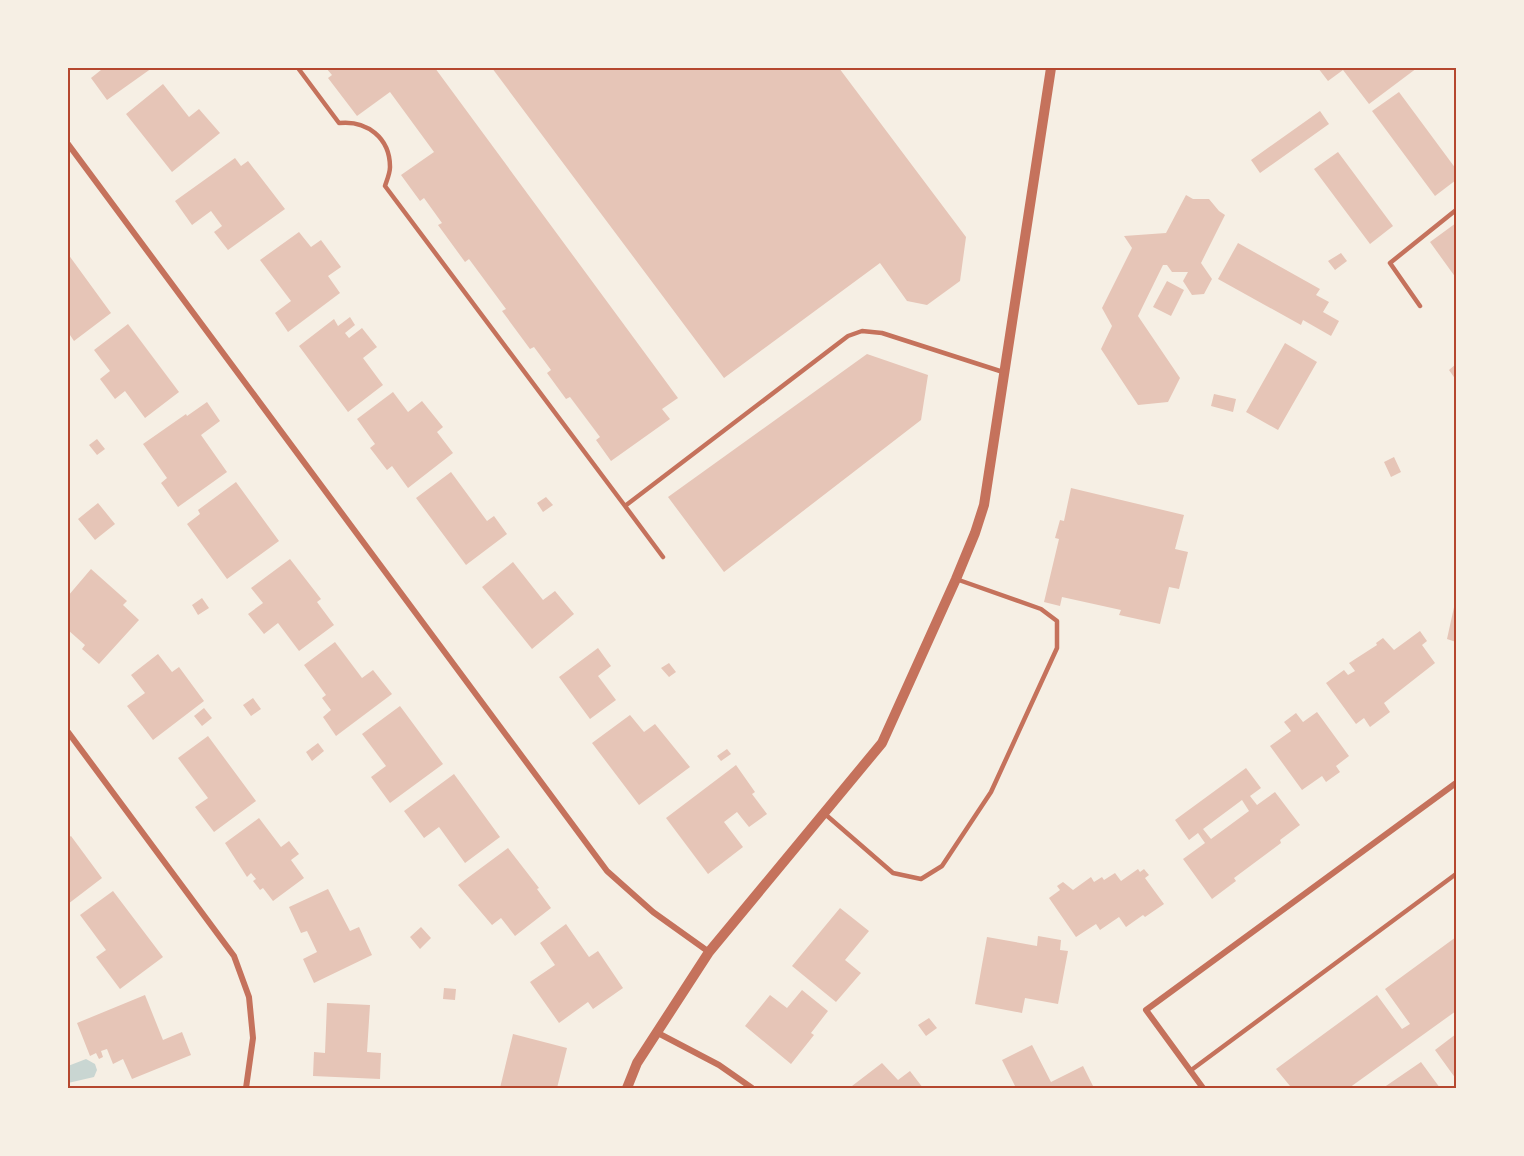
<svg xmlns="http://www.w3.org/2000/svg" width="1524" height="1156" viewBox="0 0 1524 1156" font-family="'Libre Baskerville',serif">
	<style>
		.water { fill: #c9d6d2 }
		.building { fill: #e6c5b7; fill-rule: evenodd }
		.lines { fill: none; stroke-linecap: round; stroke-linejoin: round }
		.service { stroke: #c5725c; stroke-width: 4.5 }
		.minor { stroke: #c5725c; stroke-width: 6 }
		.tertiary { stroke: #c5725c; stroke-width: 10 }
		.neatline { fill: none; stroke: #b5482f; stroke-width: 2 }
	</style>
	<rect width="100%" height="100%" fill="#f6efe4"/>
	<path class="water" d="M86,1059L95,1064L97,1070L94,1077L68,1083V1066Z"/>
	<path class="building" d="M99,68H152L107,100L91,78L101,70Z
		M326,68H435L678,398L662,409L670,419L611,461L596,440L600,437L570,397L566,399L547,373L551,370L534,347L530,349L502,311L506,309L469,259L465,262L438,225L442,223L424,198L420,201L401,175L434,152L390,92L357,116L328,78L332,75Z
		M492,68H839L966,237L960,281L927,305L907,301L880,263L724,378Z
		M1318,68H1417L1369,104L1343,70L1328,81Z
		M163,84L189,117L199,109L220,133L172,172L126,114Z
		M1399,92L1456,169V180L1435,196L1372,111Z
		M1320,111L1329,124L1260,173L1251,160Z
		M1338,152L1393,226L1370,244L1314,169Z
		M235,158L241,166L248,161L285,209L228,250L214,232L222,226L211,211L192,225L175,201Z
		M1186,195L1193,199H1209L1219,211L1225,215L1201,263L1212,279L1204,294L1192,295L1183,281L1188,272H1172L1167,265H1163L1138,316L1180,378L1168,402L1138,405L1101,349L1112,326L1102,308L1132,248L1124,236L1166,233Z
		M1456,223V278L1430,242Z
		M299,232L311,247L321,240L341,267L328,276L340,293L288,332L275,313L291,301L260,260Z
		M1238,243L1320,289L1316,295L1329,302L1323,312L1339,321L1331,336L1303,320L1301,325L1218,279Z
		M1341,253L1347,261L1335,270L1328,261Z
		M68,254L111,313L74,341L68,332Z
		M1167,281L1184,290L1171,316L1153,307Z
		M350,317L355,325L345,333L349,338L362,328L377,347L363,358L383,385L348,412L299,346L334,319L338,326Z
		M128,324L179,392L145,418L125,391L115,399L100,379L110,371L94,350Z
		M1285,343L1317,362L1278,430L1246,412Z
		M867,354L928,375L921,420L724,572L668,497Z
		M1456,364V380L1449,370Z
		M393,392L408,412L422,401L443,427L437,432L453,453L408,488L392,466L387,470L370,448L375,444L357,419Z
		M1214,394L1236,399L1233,412L1211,406Z
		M207,402L220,421L201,435L227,472L178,507L161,483L167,478L143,444L186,414L187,416Z
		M97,439L105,449L97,455L89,445Z
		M1394,457L1401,472L1391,477L1384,462Z
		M451,472L487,521L494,516L507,534L466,565L416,498Z
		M236,482L279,541L227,579L187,524L200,514L198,510Z
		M1071,488L1184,515L1175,549L1188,552L1179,589L1169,587L1160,624L1119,615L1121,610L1062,597L1060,606L1044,602L1059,539L1055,538L1060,520L1064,521Z
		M546,497L553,505L543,512L537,503Z
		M98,503L115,524L95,540L78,519Z
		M290,559L321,599L317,602L334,625L299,651L278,623L264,634L248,614L263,603L251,588Z
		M513,562L543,600L555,591L574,614L532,649L482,587Z
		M91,569L127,601L123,605L139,620L99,664L82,649L85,645L68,630V596Z
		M202,598L209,608L198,615L192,605Z
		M1456,598V642L1447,639Z
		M1420,631L1427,641L1422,645L1435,663L1384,703L1390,712L1370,727L1364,718L1356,724L1326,683L1344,670L1348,675L1355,671L1349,663L1377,645L1376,643L1383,638L1394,650Z
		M335,642L362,678L373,670L392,694L336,736L323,717L331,710L322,698L326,695L304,665Z
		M598,648L611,666L598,676L616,700L590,719L559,677Z
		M158,654L172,672L179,667L204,701L153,740L127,706L145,693L131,675Z
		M669,663L676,672L669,677L661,668Z
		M253,698L261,709L251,716L243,705Z
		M400,706L443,764L390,803L371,777L386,766L362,734Z
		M204,708L212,718L202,726L194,716Z
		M1317,712L1349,756L1336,766L1340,772L1326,782L1322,776L1302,790L1270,746L1291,731L1284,722L1296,713L1303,722Z
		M630,715L644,732L655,724L690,767L639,805L592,743Z
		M208,736L256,801L214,832L195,807L208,798L178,758Z
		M318,743L324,751L312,761L306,752Z
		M727,749L731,754L721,761L717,756Z
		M736,765L755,792L752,794L767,814L749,827L737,812L724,822L743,847L708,874L666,818Z
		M1246,768L1261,788L1250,796L1257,805L1275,792L1300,825L1280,840L1281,843L1234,878L1236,881L1212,899L1183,859L1205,843L1198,833L1189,840L1175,820ZM1242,800L1249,811L1211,839L1203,829Z
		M454,774L500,837L465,863L439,827L424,838L404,811Z
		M259,818L281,847L289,841L299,854L291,860L304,878L273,901L263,888L260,890L253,881L256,879L251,873L247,877L225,843Z
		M71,836L102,878L68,904V838Z
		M508,848L539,888L537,889L551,908L515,936L501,918L492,925L458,885Z
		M1138,869L1140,872L1144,869L1149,875L1145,878L1164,904L1145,917L1143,915L1126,927L1119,917L1100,930L1096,924L1076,937L1049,898L1060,890L1057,886L1063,882L1073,890L1091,877L1094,882L1102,877L1104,880L1115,873L1121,881Z
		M328,889L350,931L359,927L372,955L314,983L303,959L317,952L307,931L301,933L289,907Z
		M113,891L163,957L120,989L96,957L106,950L80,915Z
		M840,908L869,931L845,960L861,973L836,1002L792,966Z
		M566,924L589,957L598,951L623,988L593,1009L588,1002L559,1023L530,982L555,965L540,943Z
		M421,927L431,938L420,949L410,937Z
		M1038,936L1061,940L1060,950L1068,951L1058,1004L1025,998L1022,1013L975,1004L987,937L1037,946Z
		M1456,937V1011L1349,1088H1287L1290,1086L1276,1069L1377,995L1402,1029L1410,1024L1385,989Z
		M444,988L456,989L455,1000L443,999Z
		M802,990L828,1011L811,1033L814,1035L791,1064L745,1026L770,995L787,1008Z
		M145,995L163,1040L182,1032L191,1055L132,1079L123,1059L113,1064L107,1049L101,1051L103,1057L99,1059L96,1053L90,1056L77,1023Z
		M327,1003L370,1005L367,1052L381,1053L380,1079L313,1076L314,1052L325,1053Z
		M929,1018L937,1028L926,1036L918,1025Z
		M513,1034L567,1048L557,1088H500Z
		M1456,1034V1079L1435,1050Z
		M1032,1045L1051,1082L1083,1066L1094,1088H1016L1002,1060Z
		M1421,1062L1440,1088H1383Z
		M882,1063L898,1080L910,1071L923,1088H854L852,1086Z"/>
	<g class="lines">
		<path class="service" d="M298,68L339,123C367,120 390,138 390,167C390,173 387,180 385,186L625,506L848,336L862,331L882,333L1003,372
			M1420,306L1390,263L1456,210
			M625,506L663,557
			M825,814L893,873L921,879L942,866L991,792L1057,648V621L1041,609L956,579
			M1190,1071L1456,874"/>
		<path class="minor" d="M68,144L607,871L653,912L709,952
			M68,732L234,956L249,997L253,1038L246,1088
			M656,1032L719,1065L752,1088
			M1203,1088L1146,1010L1456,783"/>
		<path class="tertiary" d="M627,1088L637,1063L709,952L882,743L956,579L975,533L984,505L1051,68"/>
	</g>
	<rect width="1524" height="1156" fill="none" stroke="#f6efe4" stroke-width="138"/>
	<rect x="69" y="69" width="1386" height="1018" class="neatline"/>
</svg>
